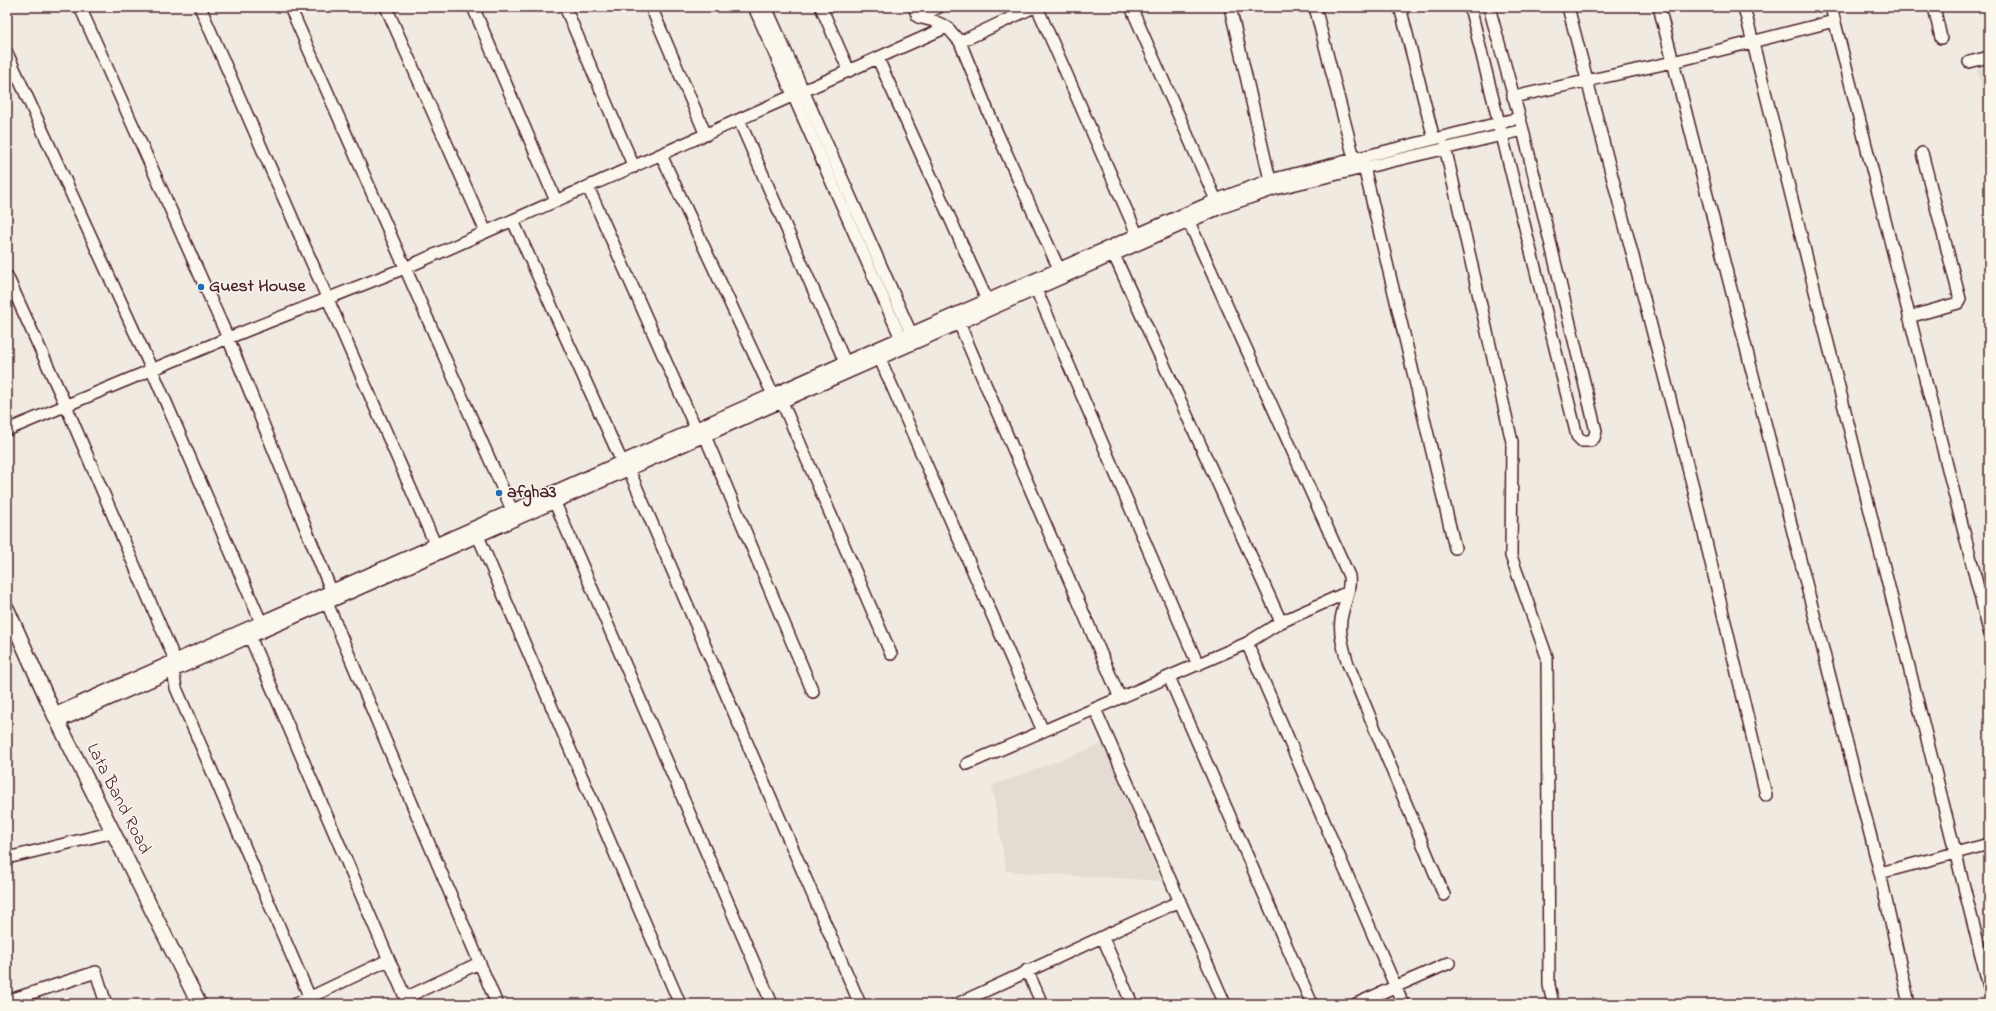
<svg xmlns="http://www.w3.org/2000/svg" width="1996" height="1011" viewBox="0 0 1996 1011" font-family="'Indie Flower',sans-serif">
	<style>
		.built { fill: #e4dbd2 }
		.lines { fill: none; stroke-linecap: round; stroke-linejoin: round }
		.minor-casing { stroke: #4a1f2b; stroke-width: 14 }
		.major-casing { stroke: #4a1f2b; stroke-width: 17 }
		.minor { stroke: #fbf7ec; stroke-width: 11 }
		.major { stroke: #fbf7ec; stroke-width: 14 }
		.poi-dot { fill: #1f6fb2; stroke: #fbf7ec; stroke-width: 1.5 }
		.labels { text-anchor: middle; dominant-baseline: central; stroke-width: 3; stroke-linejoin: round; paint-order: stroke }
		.poi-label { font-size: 18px; font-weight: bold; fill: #4a1f2b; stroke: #fbf7ec; text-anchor: start }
		.street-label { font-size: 18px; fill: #4a1f2b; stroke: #fbf7ec }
	</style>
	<rect width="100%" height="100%" fill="#f0eae0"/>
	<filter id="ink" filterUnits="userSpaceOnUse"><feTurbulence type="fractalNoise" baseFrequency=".025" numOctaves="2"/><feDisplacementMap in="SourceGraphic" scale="8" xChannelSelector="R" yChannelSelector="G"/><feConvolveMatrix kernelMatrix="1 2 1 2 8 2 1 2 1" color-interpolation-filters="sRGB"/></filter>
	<g filter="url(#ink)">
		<path class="built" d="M1989,65V117L1977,69Z
			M1103,744L1161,881L1006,871L992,786Z"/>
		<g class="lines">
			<defs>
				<path id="minor" d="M80,7L228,338L331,590
					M200,7L435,544
					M290,7L512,510
					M386,7L486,232
					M473,7L556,201
					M565,7L634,167
					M651,7L706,135
					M754,7L903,343
					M766,7L914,340
					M821,7L849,71
					M914,7L918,17L934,21L947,27
					M1037,7L1137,234
					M1131,7L1216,200
					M1230,7L1270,180
					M1315,7L1354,158
					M1400,7L1434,139
					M1470,7L1577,436L1582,441H1590L1594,438L1596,431L1523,130L1489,7
					M1568,7L1693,487L1766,795
					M1659,7L1880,873L1909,1004
					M1744,7L1989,987
					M1831,7L1989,631
					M1934,7L1941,38
					M918,17L939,7
					M960,42L994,126L1059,269
					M7,53L152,370L261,622
					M878,59L987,300
					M1969,62L1989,57
					M1513,97L1673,62L1834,21
					M739,120L845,362
					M1445,147L1512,442L1511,556L1547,657L1549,985L1553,1004
					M661,155L773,395
					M1364,167L1455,548
					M588,187L696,429
					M513,221L622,462
					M1189,222L1349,576C1351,592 1343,605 1341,620C1339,635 1344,650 1348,664L1444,895
					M1114,255L1281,622
					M7,276L66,406L175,660
					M1036,289L1198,665
					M1909,317L1958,303L1960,299L1922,153
					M959,323L1120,698
					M880,359L1043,731
					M782,402L891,654
					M7,430L228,338L405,268L947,27L960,42L1034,7
					M705,436L813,692
					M629,470L860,1004
					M555,503L772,1004
					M478,536L680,1004
					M327,603L497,1004
					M250,637L408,1004
					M1247,643L1403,1004
					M173,671L176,688L310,998
					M1169,677L1312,1004
					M1095,709L1225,1004
					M54,714L845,362L1216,200L1270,180L1519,118
					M58,722L1220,208L1275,189L1523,130
					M967,764L1247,643L1281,622L1348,592
					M7,858L114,832
					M1880,873L1989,844
					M1103,938L1132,1004
					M1027,970L1042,1004
					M405,998L479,963
					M7,1001L96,972L106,1004
					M296,1004L388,960
					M957,1004L1180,901
					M1356,1004L1449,963"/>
				<path id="major" d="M7,609L54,714L199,1004"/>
			</defs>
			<use href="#minor" class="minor-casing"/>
			<use href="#major" class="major-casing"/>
			<use href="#minor" class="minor"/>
			<use href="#major" class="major"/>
		</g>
	</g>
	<g class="poi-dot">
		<circle cx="201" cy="287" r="4"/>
		<circle cx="499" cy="493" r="4"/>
	</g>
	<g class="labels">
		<g class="poi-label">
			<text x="209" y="287">Guest House</text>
			<text x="507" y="493">afgha3</text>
		</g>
		<g class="street-label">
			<text transform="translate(118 799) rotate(63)">Lata Band Road</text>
		</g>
	</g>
	<rect width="1996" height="1011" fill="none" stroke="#fbf7ec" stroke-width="24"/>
	<rect x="12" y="12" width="1972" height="987" fill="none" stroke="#4a1f2b" stroke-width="1.5" filter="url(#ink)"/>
</svg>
